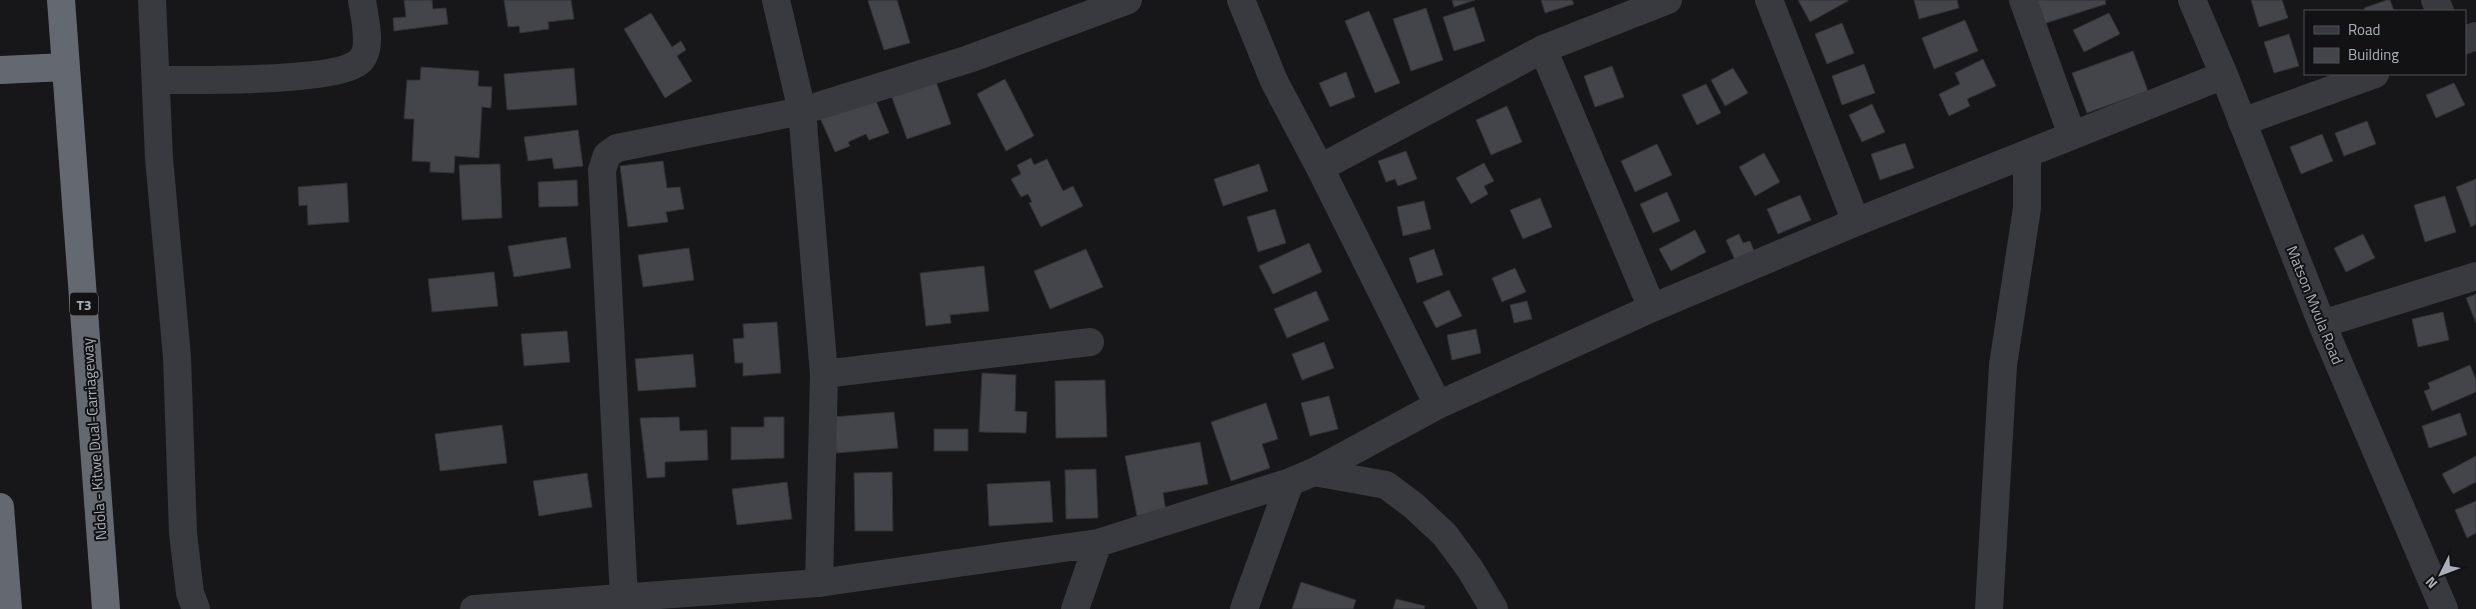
<svg xmlns="http://www.w3.org/2000/svg" width="2476" height="609" viewBox="0 0 2476 609" font-family="'Titillium Web',sans-serif">
	<style>
		.building { fill: #43454a; stroke: #313136 }
		.lines { fill: none; stroke-linecap: round; stroke-linejoin: round }
		.minor { stroke: #383a3f; stroke-width: 28 }
		.highway { stroke: #646870; stroke-width: 28 }
		.labels { text-anchor: middle; dominant-baseline: central; stroke-width: 4; stroke-linejoin: round; paint-order: stroke }
		.shield { fill: #121214; stroke: #7c8088; stroke-width: 1 }
		.shield-label { font-size: 14px; font-weight: bold; fill: #a9afba }
		.street-label { font-size: 15px; fill: #a9afba; stroke: #121214 }
	</style>
	<rect width="100%" height="100%" fill="#171719"/>
	<path class="building" d="M404,0H432L433,9L446,8L448,24L394,31L393,18L406,17Z
		M504,0H571L574,19L548,22L549,29L520,33L519,26L508,27Z
		M873,0H897L910,43L884,50L868,1Z
		M1452,0H1475L1454,7Z
		M1541,0H1572L1574,4L1545,13Z
		M1798,0H1848V1L1810,22Z
		M1914,0H1957L1959,8L1919,19Z
		M2033,0H2105L2106,4L2043,24Z
		M2251,0H2282L2288,18L2259,27Z
		M2387,0H2390L2394,11H2365L2364,8Z
		M1474,7L1485,41L1454,51L1443,17Z
		M1426,8L1443,60L1411,71L1393,19Z
		M1369,11L1400,83L1375,93L1345,21Z
		M651,13L672,47L681,41L686,50L677,56L692,81L665,98L624,29Z
		M2109,13L2120,34L2084,52L2073,30Z
		M1965,20L1978,51L1934,69L1922,38Z
		M1842,23L1854,53L1827,64L1815,34Z
		M2289,34L2299,66L2274,73L2264,42Z
		M2133,51L2148,91L2087,113L2072,73Z
		M1983,59L1996,86L1967,99L1970,106L1949,116L1939,94L1960,84L1955,73Z
		M1864,64L1875,93L1842,105L1832,76Z
		M1612,66L1624,97L1595,107L1584,76Z
		M421,67L479,71L478,86L492,87L491,108L482,107L479,158L455,156L454,173L430,172V162L412,161L414,119H404L407,80H420Z
		M574,68L577,105L507,110L504,74Z
		M1733,68L1748,93L1725,106L1711,80Z
		M1346,72L1355,97L1330,107L1319,83Z
		M935,79L951,124L907,139L891,95Z
		M1005,79L1034,136L1006,151L977,94Z
		M2454,83L2465,105L2436,118L2426,95Z
		M1706,84L1721,113L1697,125L1682,95Z
		M874,96L889,133L869,140L866,134L848,142L850,146L835,152L820,118Z
		M1872,104L1885,132L1862,142L1849,115Z
		M1507,106L1522,142L1491,155L1476,120Z
		M2367,121L2376,144L2344,156L2335,133Z
		M578,130L583,166L554,169L552,158L528,161L524,137Z
		M2322,134L2333,161L2301,174L2290,147Z
		M1905,143L1914,168L1880,180L1871,154Z
		M1657,144L1672,175L1635,192L1621,161Z
		M1406,151L1417,179L1398,186L1395,179L1386,182L1378,161Z
		M1764,153L1780,182L1755,196L1739,167Z
		M1031,158L1034,165L1047,159L1063,191L1073,186L1083,206L1041,227L1029,203L1032,202L1028,194L1021,197L1011,179L1021,174L1017,165Z
		M663,161L667,188L680,187L684,209L666,212L668,222L628,227L620,166Z
		M1484,163L1494,181L1484,186L1488,194L1471,204L1456,178Z
		M500,164L502,218L462,220L459,165Z
		M1259,164L1268,191L1223,206L1214,179Z
		M2476,179V224L2471,227L2456,187Z
		M577,180L578,206L539,207L538,182Z
		M347,183L349,222L308,225L307,205L299,206L298,187Z
		M1667,192L1680,221L1653,233L1640,204Z
		M1800,195L1811,220L1778,234L1767,209Z
		M2445,196L2456,232L2425,242L2414,205Z
		M1540,198L1552,227L1523,239L1510,210Z
		M1424,201L1431,229L1403,236L1397,207Z
		M1275,209L1286,243L1258,252L1247,217Z
		M1695,230L1706,252L1671,271L1659,249Z
		M1739,234L1743,243L1750,241L1755,253L1736,262L1726,240Z
		M2363,234L2375,258L2346,272L2334,248Z
		M566,237L571,268L514,277L508,246Z
		M1309,243L1322,272L1273,294L1259,266Z
		M689,248L694,280L643,287L638,255Z
		M1086,249L1103,287L1050,309L1034,271Z
		M1434,249L1443,275L1417,283L1409,258Z
		M984,266L989,311L950,315L951,323L926,326L920,273Z
		M1515,268L1526,292L1502,302L1492,278Z
		M494,272L498,306L432,312L428,279Z
		M1449,290L1462,316L1436,328L1423,302Z
		M1316,291L1329,320L1287,338L1274,309Z
		M2476,294V323L2466,298Z
		M1527,301L1532,319L1514,323L1510,305Z
		M2443,312L2449,340L2418,347L2412,319Z
		M777,322L781,373L743,376V363H735L733,339L744,338L743,324Z
		M1476,329L1481,353L1452,360L1447,335Z
		M567,331L570,362L524,366L521,334Z
		M1324,342L1334,368L1302,380L1292,354Z
		M693,354L696,387L638,391L635,359Z
		M2470,365L2476,380V392L2432,411L2424,391L2430,389L2428,383Z
		M982,373L1016,375L1015,411L1027,412L1026,433L979,432Z
		M1105,380L1107,437L1056,438L1055,381Z
		M1329,396L1338,429L1310,436L1301,403Z
		M1266,403L1278,439L1262,444L1270,468L1231,481L1211,422Z
		M894,412L898,448L836,453L833,417Z
		M2460,413L2467,435L2429,448L2422,426Z
		M679,417L680,431L707,430L708,460L665,462V477L647,478L640,418Z
		M764,417H784V458L731,460V427H764Z
		M502,425L507,463L440,471L435,434Z
		M934,429H968V451H934Z
		M1200,442L1208,484L1163,493L1166,511L1137,516L1125,456Z
		M2476,456V482L2453,494L2442,474Z
		M1096,469L1098,518L1066,519L1065,470Z
		M892,472L893,531H855L854,473Z
		M587,473L592,507L539,516L533,481Z
		M1050,481L1053,522L989,526L987,484Z
		M787,482L792,519L737,525L732,489Z
		M2476,501V533L2467,538L2455,510Z
		M1301,582L1356,600L1353,609H1292Z
		M1396,599L1425,606L1424,609H1393Z"/>
	<g class="lines">
		<path class="minor" d="M152,0L159,158L177,357L183,533L190,593L196,609
			M1241,0L1274,81L1320,168L1438,405
			M1769,0L1856,222
			M2023,0L2072,135
			M2192,0L2224,75L2322,324L2444,609
			M2435,0L2440,11
			M2465,40L2476,36
			M1543,49L1652,308
			M156,80C191,80 340,83 361,60C373,47 364,16 362,0
			M2242,122L2375,74
			M1320,168L1543,49L1668,0
			M2322,324L2476,276
			M824,374L1090,342
			M1314,472L1386,485L1414,506L1445,535L1470,569L1494,609
			M819,583L824,374L802,111L969,59L1128,0
			M624,598L602,170L607,155L617,148L802,111L776,0
			M474,609L819,583L1098,543L1290,482L1314,472L1438,405L1652,308L1856,222L2224,75
			M1075,609L1098,543
			M1244,609L1290,482
			M1989,609L2003,365L2027,208V154"/>
		<path class="highway" d="M61,0L106,609
			M0,70L66,67
			M0,507L8,609"/>
	</g>
	<g class="labels">
		<rect class="shield" x="70" y="292.5" width="28" height="23" rx="4"/>
		<g class="shield-label">
			<text x="84" y="304">T3</text>
		</g>
		<g class="street-label">
			<text transform="translate(2315 305) rotate(68)">Matson Mvula Road</text>
			<text transform="translate(94 439) rotate(-94)">Ndola - Kitwe Dual-Carriageway</text>
		</g>
	</g>
	<rect x="2304" y="10" width="162" height="65" fill="#121214" stroke="#4e5156"/>
	<rect x="2314" y="26" width="25" height="8" fill="#383a3f" stroke="#4e5156"/>
	<text x="2348" y="35" font-size="15" fill="#a9afba">Road</text>
	<rect x="2314" y="48" width="25" height="15" fill="#43454a" stroke="#4e5156"/>
	<text x="2348" y="60" font-size="15" fill="#a9afba">Building</text>
	<g transform="translate(2441 574) rotate(228)" stroke="#121214" stroke-width="4" paint-order="stroke">
	<path d="M0-4L9 19L0 12L-9 19Z" fill="#a9afba"/>
	<text y="-8" font-size="14" font-weight="bold" text-anchor="middle" fill="#a9afba">N</text>
	</g>
</svg>
